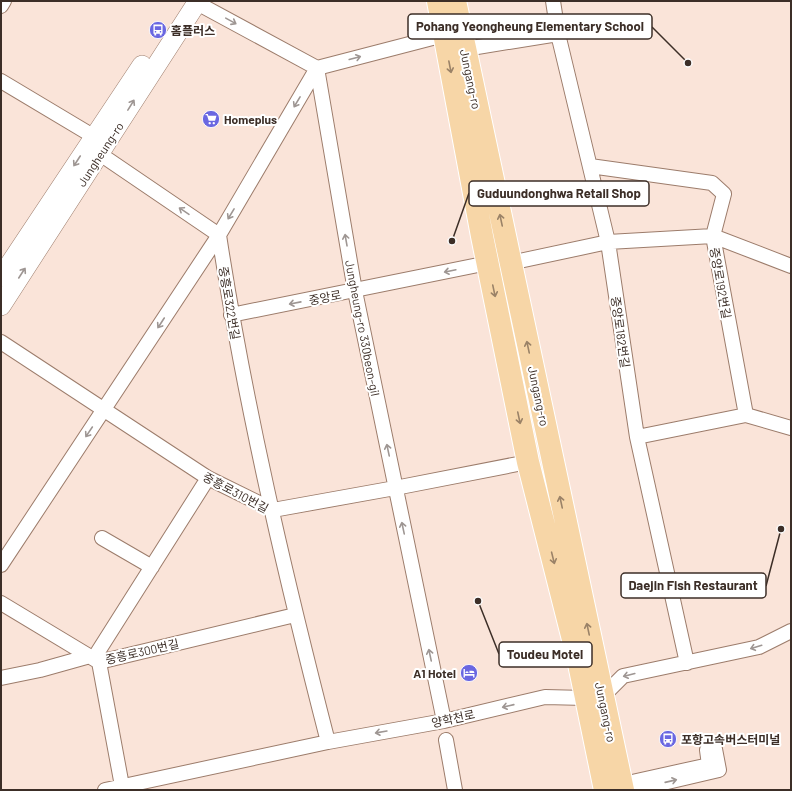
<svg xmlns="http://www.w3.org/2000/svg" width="792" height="791" viewBox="0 0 792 791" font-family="Barlow,'Noto Sans KR',sans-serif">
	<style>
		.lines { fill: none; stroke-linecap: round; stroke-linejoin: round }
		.street-casing { stroke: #9c7c6b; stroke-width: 16 }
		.secondary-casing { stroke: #9c7c6b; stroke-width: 20 }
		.primary-casing { stroke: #fff; stroke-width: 24 }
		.street { stroke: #fff; stroke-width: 14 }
		.secondary { stroke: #fff; stroke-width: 19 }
		.primary { stroke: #f7d6a7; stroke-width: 22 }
		.oneway { stroke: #9e9693 }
		.oneway2 { stroke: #9a8267 }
		.labels { text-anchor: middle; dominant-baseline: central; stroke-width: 4; stroke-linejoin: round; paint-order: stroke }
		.poi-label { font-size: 12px; font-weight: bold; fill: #3c2e27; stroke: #fff; text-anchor: start }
		.street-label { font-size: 12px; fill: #3c2e27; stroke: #fff }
		.leader { fill: none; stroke: #3c2e27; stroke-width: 1.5 }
		.callout-dot { fill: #3c2e27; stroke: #fff; stroke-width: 1.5 }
		.callout { fill: #fff; stroke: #3c2e27; stroke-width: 1.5 }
		.callout-label { font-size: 13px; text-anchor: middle; font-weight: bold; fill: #3c2e27 }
	</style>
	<rect width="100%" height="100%" fill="#fae4d9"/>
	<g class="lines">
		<defs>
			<path id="street" d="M553,1L558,34L608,242L637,437L687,663
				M197,3L317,68
				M1,6L4,1
				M465,49L558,34
				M317,68L355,291L444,721
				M1,81L93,136
				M100,154L219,235C245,405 285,575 328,742
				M590,166L712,183L724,194L713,236L746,415
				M510,263L608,242L713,236L791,266
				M231,315L488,263
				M1,342L208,478L273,510
				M637,437L746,415L791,428
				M273,510L395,488L528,462
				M102,538L152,567
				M1,565L219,235L317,68L444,35
				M1,603L99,662L295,615
				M94,658L208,478
				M99,662L122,786
				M1,678L40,670L90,656
				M446,740L455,790
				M614,786L709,765L707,750L715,749L719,770L633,790
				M105,790L328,742L444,721L545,697L585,698L603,696L623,676L759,647L791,631"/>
			<path id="secondary" d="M1,277L142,65
				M1,306L198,1"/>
			<path id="primary" d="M438,1L482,236L528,462L578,659L605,790
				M455,1L623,790"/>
		</defs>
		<use href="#street" class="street-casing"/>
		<use href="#secondary" class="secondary-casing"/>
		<use href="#primary" class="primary-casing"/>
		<use href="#street" class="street"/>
		<use href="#secondary" class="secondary"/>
		<use href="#primary" class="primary"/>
	</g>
	<defs><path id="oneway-shaft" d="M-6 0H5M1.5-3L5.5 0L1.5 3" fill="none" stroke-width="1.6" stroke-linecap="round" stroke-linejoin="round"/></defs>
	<g class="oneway">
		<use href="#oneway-shaft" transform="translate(231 21) rotate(29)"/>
		<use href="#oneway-shaft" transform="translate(355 58) rotate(-15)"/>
		<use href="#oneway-shaft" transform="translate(297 102) rotate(121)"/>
		<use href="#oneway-shaft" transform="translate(131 105) rotate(-58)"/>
		<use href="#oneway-shaft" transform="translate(77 161) rotate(123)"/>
		<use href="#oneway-shaft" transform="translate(184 211) rotate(-146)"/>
		<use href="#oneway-shaft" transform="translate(231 214) rotate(121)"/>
		<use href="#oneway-shaft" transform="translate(346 240) rotate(-100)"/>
		<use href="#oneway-shaft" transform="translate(450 271) rotate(168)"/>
		<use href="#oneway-shaft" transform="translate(22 273) rotate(-57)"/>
		<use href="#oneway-shaft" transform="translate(295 303) rotate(169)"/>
		<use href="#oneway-shaft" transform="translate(161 323) rotate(123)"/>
		<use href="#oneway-shaft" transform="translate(89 432) rotate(124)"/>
		<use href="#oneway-shaft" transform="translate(388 450) rotate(-102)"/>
		<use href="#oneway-shaft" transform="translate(403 528) rotate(-102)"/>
		<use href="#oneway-shaft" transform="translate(756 647) rotate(163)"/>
		<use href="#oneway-shaft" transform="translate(430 655) rotate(-102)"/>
		<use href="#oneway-shaft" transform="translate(629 675) rotate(166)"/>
		<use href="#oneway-shaft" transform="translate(508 706) rotate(167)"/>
		<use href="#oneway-shaft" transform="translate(381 732) rotate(170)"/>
		<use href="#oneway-shaft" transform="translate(671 781) rotate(-13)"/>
	</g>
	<g class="oneway2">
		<use href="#oneway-shaft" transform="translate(450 67) rotate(79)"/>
		<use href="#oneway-shaft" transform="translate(501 220) rotate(-102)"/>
		<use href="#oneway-shaft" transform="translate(494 291) rotate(78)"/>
		<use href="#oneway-shaft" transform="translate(528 347) rotate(-102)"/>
		<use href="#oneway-shaft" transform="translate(519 418) rotate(78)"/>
		<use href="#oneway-shaft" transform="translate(561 502) rotate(-102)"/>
		<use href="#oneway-shaft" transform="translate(553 558) rotate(76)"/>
		<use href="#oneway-shaft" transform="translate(588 629) rotate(-102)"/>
	</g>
	<defs>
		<symbol id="bus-disc" viewBox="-11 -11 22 22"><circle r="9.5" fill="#6a67e1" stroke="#fff"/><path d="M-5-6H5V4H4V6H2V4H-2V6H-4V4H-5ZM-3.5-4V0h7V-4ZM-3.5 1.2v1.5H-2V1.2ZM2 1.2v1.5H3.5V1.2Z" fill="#fff"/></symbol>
		<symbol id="supermarket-disc" viewBox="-11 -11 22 22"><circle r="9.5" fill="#6a67e1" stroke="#fff"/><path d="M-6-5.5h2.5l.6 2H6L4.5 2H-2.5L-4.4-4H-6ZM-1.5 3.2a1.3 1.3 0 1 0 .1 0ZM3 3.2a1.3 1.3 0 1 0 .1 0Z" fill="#fff"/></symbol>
		<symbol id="hotel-disc" viewBox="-11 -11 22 22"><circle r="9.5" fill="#6a67e1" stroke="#fff"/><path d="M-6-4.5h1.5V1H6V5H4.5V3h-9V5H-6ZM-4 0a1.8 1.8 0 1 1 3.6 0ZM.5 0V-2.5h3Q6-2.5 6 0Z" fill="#fff"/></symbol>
	</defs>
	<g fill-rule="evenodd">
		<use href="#bus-disc" x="148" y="20" width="20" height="20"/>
		<use href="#supermarket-disc" x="201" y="109" width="20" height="20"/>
		<use href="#hotel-disc" x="459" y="663" width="20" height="20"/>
		<use href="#bus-disc" x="658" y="729" width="20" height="20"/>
	</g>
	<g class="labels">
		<g class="poi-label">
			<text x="171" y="30">홈플러스</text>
			<text x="224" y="119">Homeplus</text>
			<text x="456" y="673" text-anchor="end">A1 Hotel</text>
			<text x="681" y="739">포항고속버스터미널</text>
		</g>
		<g class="street-label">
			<text transform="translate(471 79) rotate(78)">Jungang-ro</text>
			<text transform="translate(100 154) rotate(-57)">Jungheung-ro</text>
			<text transform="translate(721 283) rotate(80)">중앙로192번길</text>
			<text transform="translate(325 297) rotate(-11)">중앙로</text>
			<text transform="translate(230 303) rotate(80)">중흥로322번길</text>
			<text transform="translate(363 328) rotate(79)">Jungheung-ro 330beon-gil</text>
			<text transform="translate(621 332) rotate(82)">중앙로182번길</text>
			<text transform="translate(539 396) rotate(78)">Jungang-ro</text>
			<text transform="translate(236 492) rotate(28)">중흥로310번길</text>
			<text transform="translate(142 651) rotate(-13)">중흥로300번길</text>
			<text transform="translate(606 712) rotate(78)">Jungang-ro</text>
			<text transform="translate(453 718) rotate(-12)">양학천로</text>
		</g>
	</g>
	<path class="leader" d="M688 63L652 27M452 241L469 193M781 529L766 586M478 601L499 654"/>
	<g class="callout-dot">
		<circle cx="688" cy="63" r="4"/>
		<circle cx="452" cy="241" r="4"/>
		<circle cx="781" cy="529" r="4"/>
		<circle cx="478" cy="601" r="4"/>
	</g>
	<g class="callout">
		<rect x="408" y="14" width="244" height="25" rx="4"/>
		<rect x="469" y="181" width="180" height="25" rx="4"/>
		<rect x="621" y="573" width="145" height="25" rx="4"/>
		<rect x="499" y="642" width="93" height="25" rx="4"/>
	</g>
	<g class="callout-label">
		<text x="530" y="31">Pohang Yeongheung Elementary School</text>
		<text x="559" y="198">Guduundonghwa Retail Shop</text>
		<text x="693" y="590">Daejin Fish Restaurant</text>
		<text x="545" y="659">Toudeu Motel</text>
	</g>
	<rect width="792" height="791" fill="none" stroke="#3c2e27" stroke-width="4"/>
</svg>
